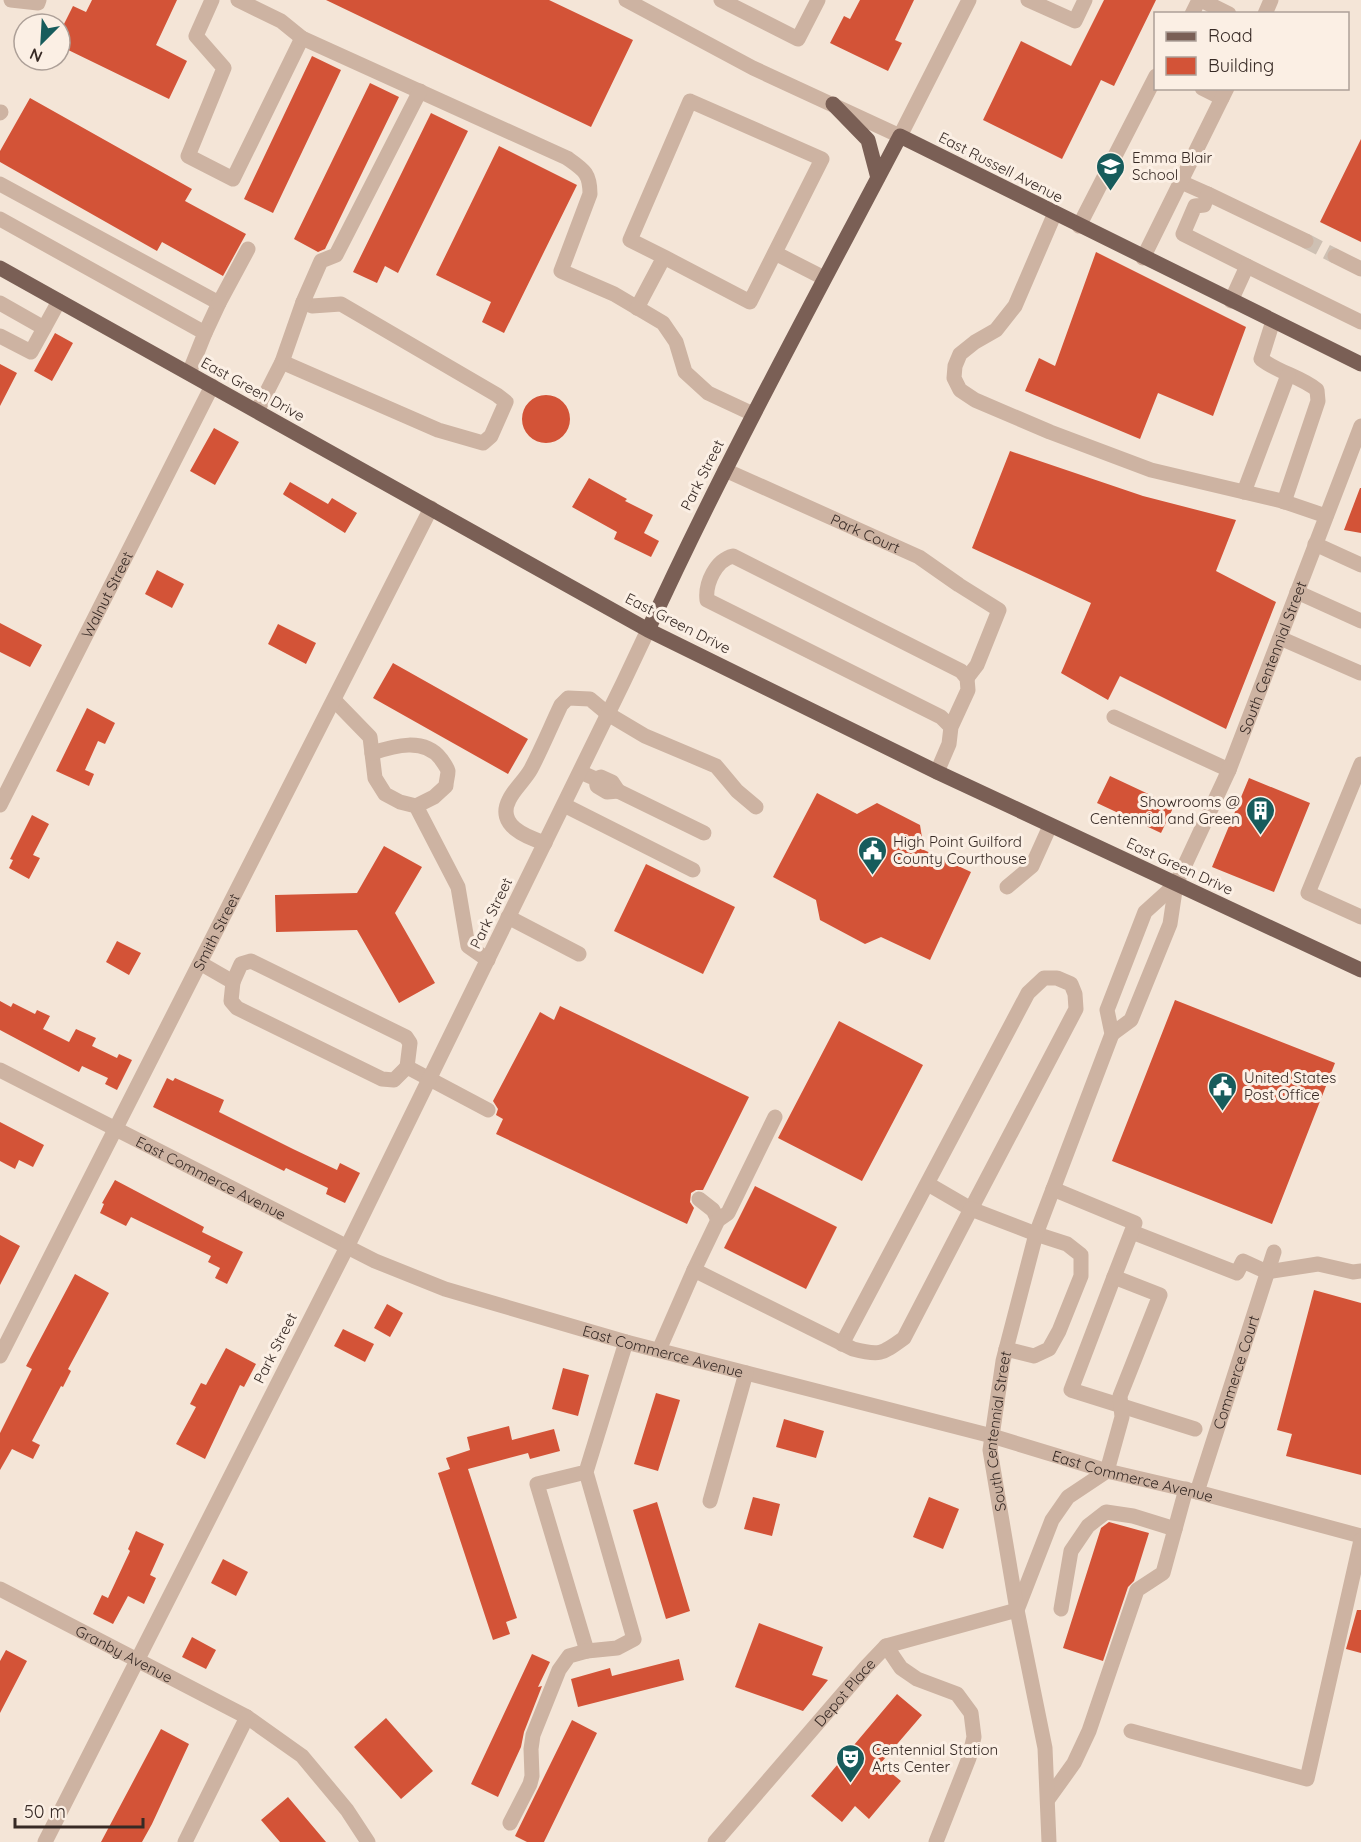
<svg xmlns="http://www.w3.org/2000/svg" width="1361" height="1842" viewBox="0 0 1361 1842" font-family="Quicksand,sans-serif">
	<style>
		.building { fill: #d35337 }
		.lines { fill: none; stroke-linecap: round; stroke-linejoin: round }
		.minor-tunnel { stroke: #cec0b3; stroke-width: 15; stroke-dasharray: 15 8; stroke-linecap: butt }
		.minor { stroke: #cdb3a2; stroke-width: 15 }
		.major { stroke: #7a5f55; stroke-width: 15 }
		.labels { text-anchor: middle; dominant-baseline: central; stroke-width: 6; stroke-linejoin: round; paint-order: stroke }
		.poi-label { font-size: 15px; fill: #372a25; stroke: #fbefe4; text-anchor: start }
		.street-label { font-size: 15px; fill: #372a25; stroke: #fbefe4 }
	</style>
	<rect width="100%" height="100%" fill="#f4e5d7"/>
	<path class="building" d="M92,0H177L156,45L187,61L169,99L60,46V32L73,6L86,12Z
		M326,0H549L633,40L591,127Z
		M860,0H914L895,40L902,43L888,71L830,43L844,16L850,19Z
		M1104,0H1156L1114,86L1101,80L1062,159L983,120L1021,41L1071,66Z
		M312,56L341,70L273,213L244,199Z
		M370,83L399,97L325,249L318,252L294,239Z
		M30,98L192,189L185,201L246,234L223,276L162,242L157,251L0,162V151Z
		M431,113L468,131L398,273L385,266L377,283L353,272Z
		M1361,139V242L1320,222Z
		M499,146L577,185L504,333L482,322L491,302L436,275Z
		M1096,252L1246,327L1213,416L1158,393L1140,439L1025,391L1039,358L1055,366Z
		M55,333L73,343L52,381L34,371Z
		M0,364L17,373L0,406Z
		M522 419a24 24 0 1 1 48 0a24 24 0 1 1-48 0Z
		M214,428L239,442L215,485L190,471Z
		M1010,451L1143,496L1236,520L1216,571L1276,602L1226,729L1120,676L1108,700L1061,673L1091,603L972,548Z
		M589,478L627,499L625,501L653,515L644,533L659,541L651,557L614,539L617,532L572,507Z
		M290,482L328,504L332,498L357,513L345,533L284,495L283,494Z
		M1360,488H1361V533L1344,530Z
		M157,570L184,584L172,608L145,594Z
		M0,623L42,645L30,667L0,652Z
		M278,624L316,643L306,664L268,644Z
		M393,663L528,739L508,774L373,698Z
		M87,708L115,723L105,744L98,741L85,770L94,774L89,786L56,771Z
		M1110,776L1174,806L1161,833L1097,803Z
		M1249,778L1310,803L1274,892L1212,867Z
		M817,793L857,814L877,803L920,825L924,850L971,872L930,960L881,937L865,944L820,920L816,900L773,877Z
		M32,815L49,824L33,855L40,858L29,879L9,868L13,860L10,859Z
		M384,846L422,867L395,913L435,983L399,1003L357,930L276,932L275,895L357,893Z
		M646,864L735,907L703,974L614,931Z
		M117,941L141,953L129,975L106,962Z
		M1175,1000L1335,1063L1272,1224L1112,1161Z
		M0,1001L11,1007L13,1003L35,1014L37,1010L50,1016L43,1029L69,1042L76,1029L96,1038L92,1046L117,1058L119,1054L132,1060L117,1090L105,1084L108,1078L82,1066L79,1072L0,1030Z
		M560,1006L749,1097L703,1190H696L691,1193L690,1202L694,1208L687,1224L496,1134L503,1119L496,1115L498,1109L493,1101L540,1012L554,1020Z
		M839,1021L923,1065L862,1181L778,1138Z
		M167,1078L173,1081L175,1078L224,1100L219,1112L293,1149L337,1170L340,1163L360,1173L345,1203L326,1194L328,1188L286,1168L284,1171L153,1107Z
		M0,1122L44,1145L33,1167L19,1160L15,1169L0,1161Z
		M115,1180L204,1227L202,1232L243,1252L227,1284L215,1278L220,1268L208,1262L211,1256L131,1217L126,1226L100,1213L104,1204L102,1203Z
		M755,1186L837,1227L806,1289L724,1248Z
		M0,1235L20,1246L0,1285Z
		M75,1274L109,1293L68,1369L71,1371L63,1387L61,1386L32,1441L40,1445L33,1459L12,1449L0,1470V1433L32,1369L26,1366Z
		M1314,1290L1361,1303V1475L1286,1456L1292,1434L1277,1430Z
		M387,1304L403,1313L390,1337L374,1328Z
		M343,1329L374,1344L365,1362L334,1346Z
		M226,1348L256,1364L244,1387L240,1385L205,1459L176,1444L196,1407L190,1404L201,1383L206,1385Z
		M563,1368L589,1375L578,1416L552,1409Z
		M656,1393L680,1400L658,1471L634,1464Z
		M784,1419L824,1431L816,1458L776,1447Z
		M509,1426L512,1440L554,1429L560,1451L530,1459L528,1453L468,1469L517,1618L506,1622L510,1634L493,1640L438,1473L450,1469L446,1458L470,1450L467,1437Z
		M753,1497L780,1504L772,1536L744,1529Z
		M929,1497L959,1509L943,1549L913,1537Z
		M657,1502L690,1611L666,1619L633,1510Z
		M1109,1522L1149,1533L1134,1581L1128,1587L1103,1661L1063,1648L1101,1528Z
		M136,1531L164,1544L150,1575L156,1578L144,1604L128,1596L113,1624L93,1614L102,1595L108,1598L130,1551L128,1549Z
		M223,1559L248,1572L236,1596L211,1583Z
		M1357,1610H1361V1653L1346,1649Z
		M759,1623L823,1647L812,1675L828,1680L803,1711L735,1687Z
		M192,1637L216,1650L206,1669L182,1657Z
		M6,1650L27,1661L0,1713V1661Z
		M532,1654L550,1662L538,1687L542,1686L524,1732L521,1747L498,1797L471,1784Z
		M679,1659L684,1680L578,1707L571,1679L610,1668L612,1676Z
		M897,1694L922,1715L880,1764L901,1781L869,1819L855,1806L842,1822L811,1796Z
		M386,1718L433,1771L401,1799L354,1747Z
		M572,1720L597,1733L544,1842H527L515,1836Z
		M161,1729L189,1744L152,1824L142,1842H101Z
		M288,1797L326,1842H280L261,1820Z"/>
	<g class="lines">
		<path class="minor-tunnel" d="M1306,241L1335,256"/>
		<g class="minor">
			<path d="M11,0L38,3L39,0"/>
			<path d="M212,0L196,36L224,68L188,156L233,179L302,38"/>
			<path d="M238,0L281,21L302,38L567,158C584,170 590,173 590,194L561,271L614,294L663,323L676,342L685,372L708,393L753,414"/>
			<path d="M626,0L753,68L900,136L969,0"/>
			<path d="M721,0L798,39L818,0"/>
			<path d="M1028,0L1075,21L1085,0"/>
			<path d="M1201,0L1229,14"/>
			<path d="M1192,14L1199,0"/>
			<path d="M1265,14L1271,0"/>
			<path d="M1202,88L1222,98"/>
			<path d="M0,113L1,112"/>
			<path d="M1181,182L1208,194"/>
			<path d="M0,184L219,303L205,333"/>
			<path d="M1055,213L1015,306L996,330L975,342L960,354L955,366L954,378L960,390L975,400L1050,432L1151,470L1282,501L1326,516"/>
			<path d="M0,219L205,333L189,373"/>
			<path d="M1079,226L1156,76"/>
			<path d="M775,253L824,278"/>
			<path d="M1335,256L1361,269"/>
			<path d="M1143,258L1227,88"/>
			<path d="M1247,266L1183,234L1195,206L1204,205L1208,194L1306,241"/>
			<path d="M1231,301L1247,266L1361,322"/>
			<path d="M0,303L44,328"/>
			<path d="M219,303L248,249"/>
			<path d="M637,308L664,257L630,240L690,101L822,159L750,302L664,257"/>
			<path d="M1273,321L1261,359C1279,373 1302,377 1317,390L1318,401L1284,502"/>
			<path d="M0,336L31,352L59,301"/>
			<path d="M282,362L438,430L483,443L491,436L506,402L497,395L341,304L312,306L303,302"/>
			<path d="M257,411L282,362L303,302L321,261L336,255L420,91"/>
			<path id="s1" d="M725,470L919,557L959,585L999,610L977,665L967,678"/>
			<path d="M1244,492L1288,375"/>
			<path d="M1315,544L1361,565"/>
			<path d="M1297,592L1361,621"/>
			<path d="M1280,638L1360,673"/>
			<path d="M334,700L370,737L375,778L385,794L400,802L416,806L458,887L468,946L488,960"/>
			<path d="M1114,717L1229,770"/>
			<path d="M372,753C394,746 424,737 441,759C443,762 447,767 448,771C448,776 446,781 446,786L434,797L416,806"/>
			<path d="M1361,764L1308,893L1361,917"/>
			<path d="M580,772L596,779L601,777L612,782L618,791L607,792L597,786L596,779"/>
			<path d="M937,772L949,744L951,727L968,690L967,678L961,671L733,556C716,560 705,583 707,600L941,717L951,727"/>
			<path d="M618,791L704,833"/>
			<path id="s2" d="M0,805L212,386"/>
			<path d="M564,805L693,870"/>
			<path d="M545,843C526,837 496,825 509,800C514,789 525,780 531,769C542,748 551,726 561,705L568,698L590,699L608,714L645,736L716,766L737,791L756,807"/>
			<path d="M1007,887L1032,866L1050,826"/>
			<path d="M508,917L579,954"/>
			<path d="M200,963L233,982L231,1001L237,1008L382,1079L394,1080L407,1067L488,1110"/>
			<path d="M233,982L241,964L251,961L406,1037L410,1043L407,1067"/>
			<path id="s3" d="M1112,1034L1131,1020L1170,924L1176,884L1229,770L1361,426"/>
			<path id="s4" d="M0,1070L375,1261L445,1289L626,1342L992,1436L1107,1471L1197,1492L1361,1536"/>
			<path d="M699,1199L713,1210L718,1220"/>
			<path d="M1132,1232L1237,1273L1243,1261L1267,1272L1318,1264L1353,1272L1361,1271"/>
			<path d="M694,1270L718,1220L728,1213L775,1117"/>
			<path d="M1114,1277L1071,1390L1195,1429"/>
			<path d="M842,1344L1028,993L1044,978H1057L1071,984L1075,994L1076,1009L971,1209L928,1184"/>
			<path d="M659,1350L694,1270L853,1349C880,1356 882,1354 904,1338L971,1209L1036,1234L1067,1244L1081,1255V1276L1059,1331L1049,1349L1034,1356L1006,1349"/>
			<path id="s5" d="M0,1356L431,508"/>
			<path d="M586,1472L537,1484L587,1651L617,1648L634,1639L586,1472L626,1342"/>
			<path id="s6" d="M1197,1492L1274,1252"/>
			<path d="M710,1501L746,1373"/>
			<path id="s7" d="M0,1589L247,1717L302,1756L347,1810L368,1842"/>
			<path d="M1061,1609L1071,1551L1088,1526L1106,1512L1133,1516L1175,1529"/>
			<path d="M886,1646L901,1668L917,1679L957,1694L971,1713L974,1737L969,1758L936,1842"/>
			<path d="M1131,1731L1307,1779L1361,1540"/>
			<path d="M1049,1798L1074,1763L1089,1731L1137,1590L1163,1573L1186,1489"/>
			<path d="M510,1823L530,1784L532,1776L531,1749L533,1735L559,1670L569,1656L587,1651"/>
			<path d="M45,1842L347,1247L623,683L648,630"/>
			<path d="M185,1842L247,1717"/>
			<path id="s8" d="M715,1842L866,1667L886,1646L1017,1610L1052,1520L1068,1497L1107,1471L1122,1417L1120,1396L1160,1295L1114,1277L1135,1223L1053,1189"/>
			<path id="s9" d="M1049,1842L1045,1748L1017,1610L990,1450L1003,1361L1036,1234L1112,1034L1107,1010L1145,912L1176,884"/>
		</g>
		<path class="major" d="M833,104L868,140L878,178
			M0,268L648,630L937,772L1361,970
			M648,630C725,462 814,300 900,136L1361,364"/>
	</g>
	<defs>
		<symbol id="school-pin" viewBox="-11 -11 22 30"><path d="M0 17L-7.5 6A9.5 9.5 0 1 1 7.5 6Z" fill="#175c5c" stroke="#fbefe4"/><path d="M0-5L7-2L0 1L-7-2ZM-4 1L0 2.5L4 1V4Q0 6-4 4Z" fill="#fff"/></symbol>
		<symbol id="building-pin" viewBox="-11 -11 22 30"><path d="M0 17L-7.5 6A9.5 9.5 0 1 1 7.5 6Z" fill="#175c5c" stroke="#fbefe4"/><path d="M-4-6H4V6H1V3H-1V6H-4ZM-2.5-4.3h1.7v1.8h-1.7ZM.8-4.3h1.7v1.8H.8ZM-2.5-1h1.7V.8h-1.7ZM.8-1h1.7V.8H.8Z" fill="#fff"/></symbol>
		<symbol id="civic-pin" viewBox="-11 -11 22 30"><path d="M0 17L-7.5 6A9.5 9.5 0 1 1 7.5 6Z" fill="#175c5c" stroke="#fbefe4"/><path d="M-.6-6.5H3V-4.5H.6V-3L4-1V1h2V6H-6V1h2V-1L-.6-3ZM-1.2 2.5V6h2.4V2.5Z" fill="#fff"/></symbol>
		<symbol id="theatre-pin" viewBox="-11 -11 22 30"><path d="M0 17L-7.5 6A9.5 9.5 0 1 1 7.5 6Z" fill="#175c5c" stroke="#fbefe4"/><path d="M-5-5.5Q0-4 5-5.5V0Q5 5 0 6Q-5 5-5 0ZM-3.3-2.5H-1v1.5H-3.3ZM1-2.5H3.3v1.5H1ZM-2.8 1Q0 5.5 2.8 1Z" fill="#fff"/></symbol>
	</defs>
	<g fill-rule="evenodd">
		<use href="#school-pin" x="1094" y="150" width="33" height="45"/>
		<use href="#building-pin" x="1244" y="794" width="33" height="45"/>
		<use href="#civic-pin" x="856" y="834" width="33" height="45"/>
		<use href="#civic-pin" x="1206" y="1070" width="33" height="45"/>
		<use href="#theatre-pin" x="834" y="1742" width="33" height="45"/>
	</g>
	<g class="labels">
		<g class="poi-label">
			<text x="1132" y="157">Emma Blair<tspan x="1132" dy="17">School</tspan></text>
			<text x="1240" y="801" text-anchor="end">Showrooms @<tspan x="1240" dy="17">Centennial and Green</tspan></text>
			<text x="893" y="841">High Point Guilford<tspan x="893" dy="17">County Courthouse</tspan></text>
			<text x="1244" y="1077">United States<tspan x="1244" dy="17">Post Office</tspan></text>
			<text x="872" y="1749">Centennial Station<tspan x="872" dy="17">Arts Center</tspan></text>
		</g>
		<g class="street-label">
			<text transform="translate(1001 167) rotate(27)">East Russell Avenue</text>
			<text transform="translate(253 389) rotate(29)">East Green Drive</text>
			<text transform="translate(702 475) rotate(-63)">Park Street</text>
			<text stroke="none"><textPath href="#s1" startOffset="154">Park Court</textPath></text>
			<text stroke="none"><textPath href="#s2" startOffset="236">Walnut Street</textPath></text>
			<text transform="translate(678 623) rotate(27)">East Green Drive</text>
			<text stroke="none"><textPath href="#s3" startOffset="414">South Centennial Street</textPath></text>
			<text transform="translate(1180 866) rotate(25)">East Green Drive</text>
			<text transform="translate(491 913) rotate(-64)">Park Street</text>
			<text stroke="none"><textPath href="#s5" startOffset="476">Smith Street</textPath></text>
			<text stroke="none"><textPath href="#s4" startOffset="237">East Commerce Avenue</textPath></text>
			<text transform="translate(275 1348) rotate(-63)">Park Street</text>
			<text stroke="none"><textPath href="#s4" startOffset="723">East Commerce Avenue</textPath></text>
			<text stroke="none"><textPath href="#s6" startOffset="126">Commerce Court</textPath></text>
			<text stroke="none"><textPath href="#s9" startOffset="416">South Centennial Street</textPath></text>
			<text stroke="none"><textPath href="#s4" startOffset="1209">East Commerce Avenue</textPath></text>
			<text stroke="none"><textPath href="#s7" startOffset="140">Granby Avenue</textPath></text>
			<text stroke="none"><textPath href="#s8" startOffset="198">Depot Place</textPath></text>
		</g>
	</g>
	<rect x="1154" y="12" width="195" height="78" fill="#fbefe4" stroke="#ada098" stroke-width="1.5"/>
	<rect x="1166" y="32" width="30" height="9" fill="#7a5f55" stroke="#ada098" stroke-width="1.5"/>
	<text x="1208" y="42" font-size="18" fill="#372a25">Road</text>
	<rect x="1166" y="57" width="30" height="18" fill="#d35337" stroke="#ada098" stroke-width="1.5"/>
	<text x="1208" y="72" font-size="18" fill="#372a25">Building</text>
	<g transform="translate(42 42) rotate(204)"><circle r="28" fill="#fbefe4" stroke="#ada098" stroke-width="1.5"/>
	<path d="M0-4.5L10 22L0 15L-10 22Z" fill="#175c5c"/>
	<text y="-9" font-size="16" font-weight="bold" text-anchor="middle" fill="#372a25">N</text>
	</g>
	<path d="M15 1818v9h128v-9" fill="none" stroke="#372a25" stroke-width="3"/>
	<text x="24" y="1818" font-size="18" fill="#372a25" stroke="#fbefe4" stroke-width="4.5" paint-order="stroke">50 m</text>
</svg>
